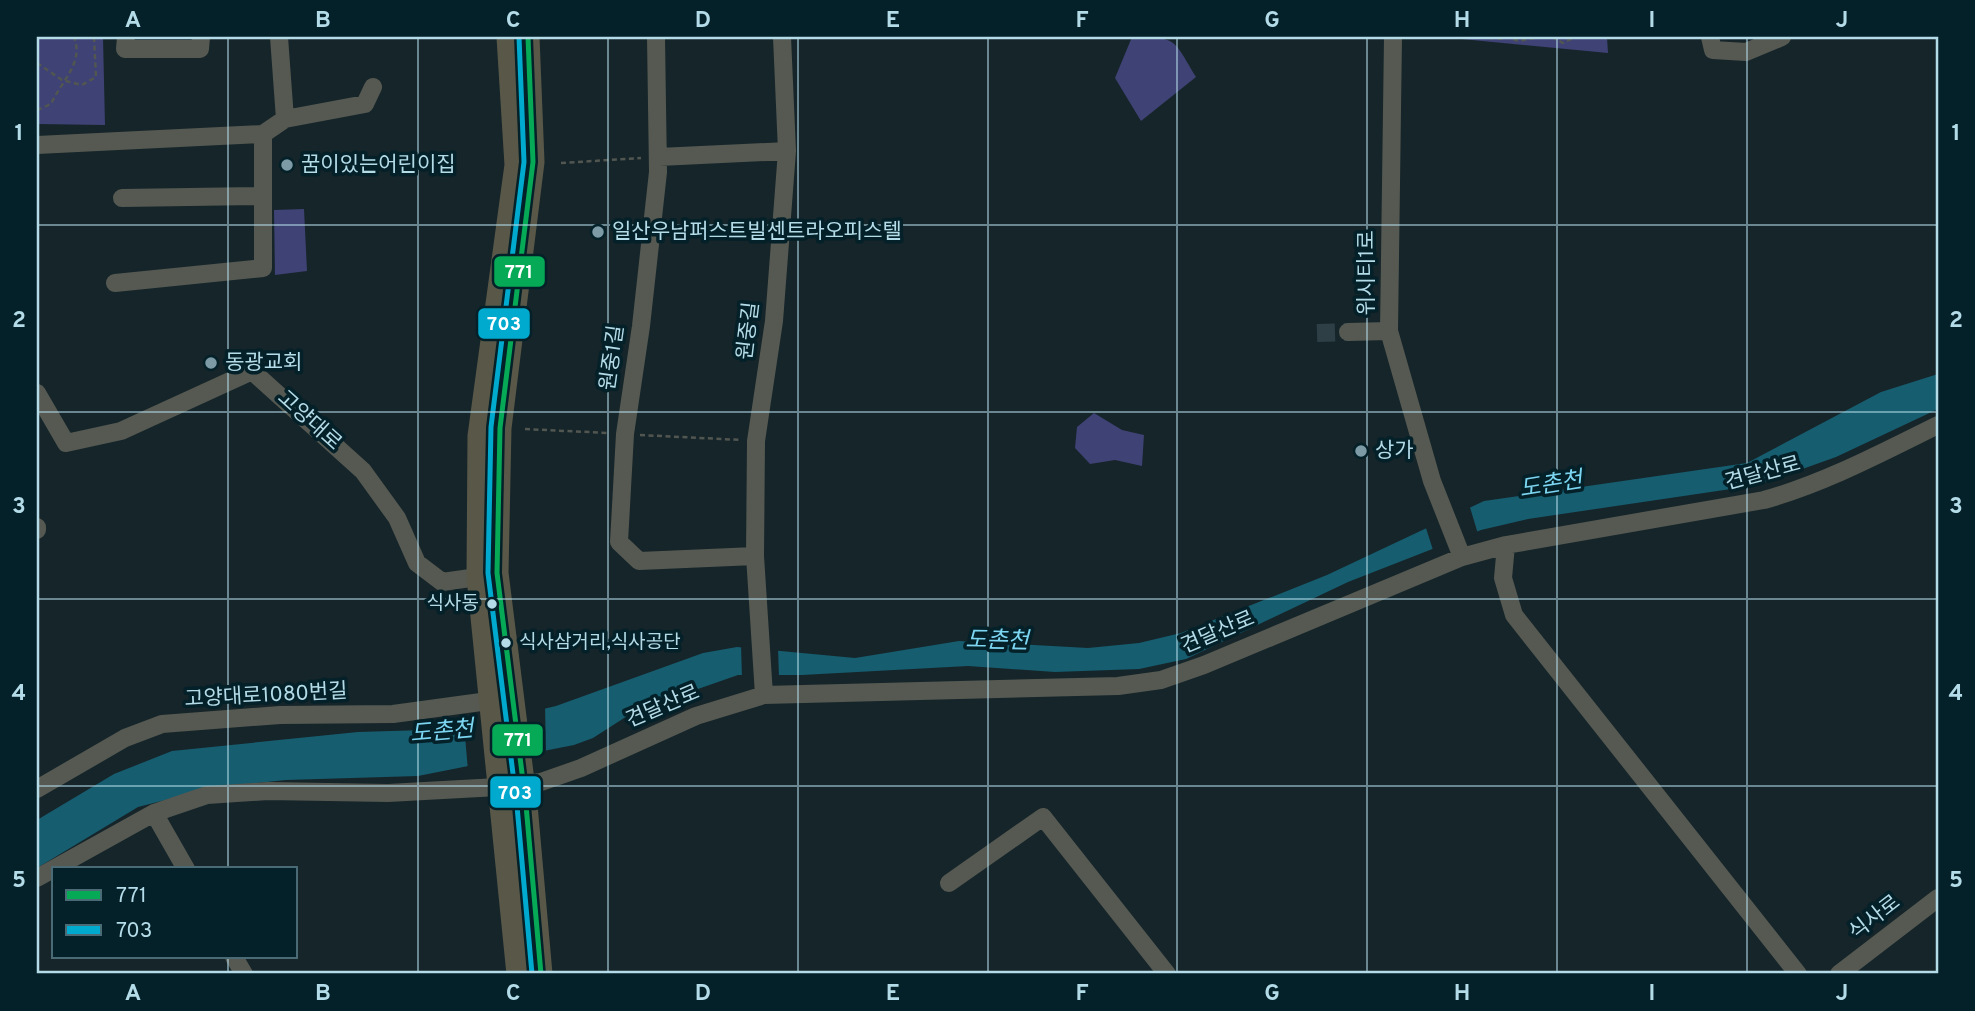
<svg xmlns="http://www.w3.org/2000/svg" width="1975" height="1011" viewBox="0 0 1975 1011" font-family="Overpass,'Noto Sans KR',sans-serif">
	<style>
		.green { fill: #3f4274 }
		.water { fill: #165d6f }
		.pier { fill: #16252a }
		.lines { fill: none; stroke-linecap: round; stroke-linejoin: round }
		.minor-tunnel { stroke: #2e4046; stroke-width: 18; stroke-dasharray: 18 9; stroke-linecap: butt }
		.path { stroke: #525651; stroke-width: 2.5; stroke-dasharray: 5 3.5; stroke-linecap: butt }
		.minor { stroke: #555951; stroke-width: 18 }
		.major { stroke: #595848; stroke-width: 23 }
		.bus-1-casing { stroke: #042028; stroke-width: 10 }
		.bus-2-casing { stroke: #042028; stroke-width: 10 }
		.bus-1 { stroke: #06aa56; stroke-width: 5 }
		.bus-2 { stroke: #00a9ce; stroke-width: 5 }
		.grid { fill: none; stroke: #b3dbe8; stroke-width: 2; stroke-opacity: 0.55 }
		.poi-dot { fill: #7c9ba6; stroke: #042028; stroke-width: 2.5 }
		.bus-dot { fill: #b3dbe8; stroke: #042028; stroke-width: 2.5 }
		.labels { text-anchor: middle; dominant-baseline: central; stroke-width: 7; stroke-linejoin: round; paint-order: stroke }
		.bus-label { font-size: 19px; fill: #b3dbe8; stroke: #042028; text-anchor: end }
		.poi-label { font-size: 21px; fill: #b3dbe8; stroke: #042028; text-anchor: start }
		.street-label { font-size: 21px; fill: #b3dbe8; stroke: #042028 }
		.water-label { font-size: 23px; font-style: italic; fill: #7cd6f2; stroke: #042028 }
		.line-badge { stroke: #042028; stroke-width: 2.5 }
		.badge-label { font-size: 19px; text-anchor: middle; font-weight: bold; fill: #fff }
		.neatline { fill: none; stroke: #b3dbe8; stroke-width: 2.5 }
		.grid-label { font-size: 23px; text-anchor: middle; font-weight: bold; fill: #b3dbe8 }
	</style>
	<rect width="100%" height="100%" fill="#16252a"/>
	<path class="green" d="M37,37H103L105,125L37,124Z
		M1132,37C1178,37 1173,39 1196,77L1141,121L1115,78Z
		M1441,37H1607L1608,53Z
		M304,209L307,271L275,275L274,210Z
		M1094,413L1122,430L1144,435L1142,466L1115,460L1090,464L1075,448L1077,427Z"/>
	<path class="water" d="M1938,374V409L1836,457L1758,485L1528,519L1481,530L1348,582L1186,659L1139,669L1055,672L968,666L802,675H738L635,711L593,738L574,745L418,776L286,780L216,787L138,807L37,868V820L114,774L172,751L358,732L458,729L556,706L703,653L737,647L855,658L959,641L1088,648L1139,643L1181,633L1327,575L1484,501L1747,463L1881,392Z"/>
	<path class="pier" d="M1469,504L1478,534L1433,550L1425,525Z
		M741,644L778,647L779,678H742Z
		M545,705L546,755L468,770L464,725Z"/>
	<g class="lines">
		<path class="minor-tunnel" d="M1317,333L1348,332"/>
		<path class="path" d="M1471,37H1489
			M1505,37L1519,41L1540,37
			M1552,37L1563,43L1575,37
			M1489,38L1506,39
			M37,63L62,80L82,85L96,77L94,37
			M37,110L51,104C62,80 84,63 74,37
			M561,163L641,158
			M525,429L608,433
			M640,435L741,440"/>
		<path class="minor" d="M126,37L125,49H200L201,37
			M656,37L658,172L641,326L625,434L619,542L639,561L755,556
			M1393,37L1389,331L1432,481L1462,557
			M1710,37L1713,50L1746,52L1782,37
			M285,119L365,104L373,87
			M37,145L263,134L285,119L279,37
			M659,157L787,151
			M122,198L263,196
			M115,283L263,268V134
			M1348,332L1389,331
			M37,393L66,443L121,431L252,371L363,471L397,518L417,563L442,582L478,577
			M37,527V530
			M1506,545L1503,578L1514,615L1798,974
			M764,695L755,556L756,441L774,321L787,151L782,37
			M37,789L125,738L162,724L280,715L393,714L503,699
			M154,813L186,869
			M37,878L154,813L207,795L268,791L388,793L498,787L541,782L581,768L696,716L764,695L1118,686L1161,680L1204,665L1462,557L1506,545L1764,500C1825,483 1881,453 1938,425
			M949,883L1043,817L1167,974
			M234,957L244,974
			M1839,974L1938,898"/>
		<path class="major" d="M508,37L516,165L479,436L478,577L518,974
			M528,37L533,162L500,428L497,573L526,805L541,974"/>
		<defs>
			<path id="bus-1" d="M528,37L533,162L500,428L497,573L526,805L541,974"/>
			<path id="bus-2" d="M519,37L524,162L491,427L488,573L517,806L532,974"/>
		</defs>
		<use href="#bus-1" class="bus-1-casing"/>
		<use href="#bus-2" class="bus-2-casing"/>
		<use href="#bus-1" class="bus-1"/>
		<use href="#bus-2" class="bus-2"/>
	</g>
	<path class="grid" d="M228,37V869M418,37V974M608,37V974M798,37V974M988,37V974M1177,37V974M1367,37V974M1557,37V974M1747,37V974M37,225H1938M37,412H1938M37,599H1938M37,786H1938M228,957V974"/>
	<g class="poi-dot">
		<circle cx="287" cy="165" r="7"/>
		<circle cx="598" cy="232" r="7"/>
		<circle cx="211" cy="363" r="7"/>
		<circle cx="1361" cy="451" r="7"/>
	</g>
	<g class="bus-dot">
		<circle cx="492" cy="604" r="6"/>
		<circle cx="506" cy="643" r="6"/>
	</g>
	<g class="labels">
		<g class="bus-label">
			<text x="479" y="604">식사동</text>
			<text x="519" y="643" text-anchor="start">식사삼거리,식사공단</text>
		</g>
		<g class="poi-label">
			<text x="301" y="165">꿈이있는어린이집</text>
			<text x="612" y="232">일산우남퍼스트빌센트라오피스텔</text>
			<text x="225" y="363">동광교회</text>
			<text x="1375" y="451">상가</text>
		</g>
		<g class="street-label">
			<text transform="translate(1367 273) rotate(-90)">위시티1로</text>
			<text transform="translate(749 331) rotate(-83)">원중길</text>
			<text transform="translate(613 358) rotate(-82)">원중1길</text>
			<text transform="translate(309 421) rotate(42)">고양대로</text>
			<text transform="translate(1763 474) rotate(-15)">견달산로</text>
			<text transform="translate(1218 633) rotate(-23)">견달산로</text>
			<text transform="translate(266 696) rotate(-3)">고양대로1080번길</text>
			<text transform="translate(663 707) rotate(-23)">견달산로</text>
			<text transform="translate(1875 918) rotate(-38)">식사로</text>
		</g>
		<g class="water-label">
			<text transform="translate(1551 486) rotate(-9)">도촌천</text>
			<text transform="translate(997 642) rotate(1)">도촌천</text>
			<text transform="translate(442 733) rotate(-5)">도촌천</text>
		</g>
	</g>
	<g class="line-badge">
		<rect x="493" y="255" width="53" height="33" rx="7" fill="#06aa56"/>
		<rect x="477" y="307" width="54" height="33" rx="7" fill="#00a9ce"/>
		<rect x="491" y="723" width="53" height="34" rx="7" fill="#06aa56"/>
		<rect x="489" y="775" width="53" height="34" rx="7" fill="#00a9ce"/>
	</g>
	<g class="badge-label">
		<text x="519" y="278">771</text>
		<text x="504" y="330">703</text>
		<text x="518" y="746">771</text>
		<text x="515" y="799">703</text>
	</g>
	<rect width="1975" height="1011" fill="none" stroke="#042028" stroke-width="77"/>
	<rect x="52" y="867" width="245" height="91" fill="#042028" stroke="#4a6b75" stroke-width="2"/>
	<rect x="66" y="890" width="35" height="10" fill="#06aa56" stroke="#4a6b75" stroke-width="2"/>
	<text x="116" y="902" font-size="21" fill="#b3dbe8">771</text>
	<rect x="66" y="925" width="35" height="10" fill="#00a9ce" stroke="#4a6b75" stroke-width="2"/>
	<text x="116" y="937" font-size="21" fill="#b3dbe8">703</text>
	<rect x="38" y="38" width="1899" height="934" class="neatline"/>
	<g class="grid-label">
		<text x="133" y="27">A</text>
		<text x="323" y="27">B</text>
		<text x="513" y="27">C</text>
		<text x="703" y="27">D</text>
		<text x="893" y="27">E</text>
		<text x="1082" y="27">F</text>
		<text x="1272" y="27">G</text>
		<text x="1462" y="27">H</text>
		<text x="1652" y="27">I</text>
		<text x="1842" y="27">J</text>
		<text x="19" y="140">1</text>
		<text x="1956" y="140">1</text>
		<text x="19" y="327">2</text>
		<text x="1956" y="327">2</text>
		<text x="19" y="513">3</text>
		<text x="1956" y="513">3</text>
		<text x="19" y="700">4</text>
		<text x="1956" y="700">4</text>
		<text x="19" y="887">5</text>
		<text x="1956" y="887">5</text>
		<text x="133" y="1000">A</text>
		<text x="323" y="1000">B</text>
		<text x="513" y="1000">C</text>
		<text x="703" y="1000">D</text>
		<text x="893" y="1000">E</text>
		<text x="1082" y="1000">F</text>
		<text x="1272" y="1000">G</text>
		<text x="1462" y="1000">H</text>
		<text x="1652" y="1000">I</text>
		<text x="1842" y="1000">J</text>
	</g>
</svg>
